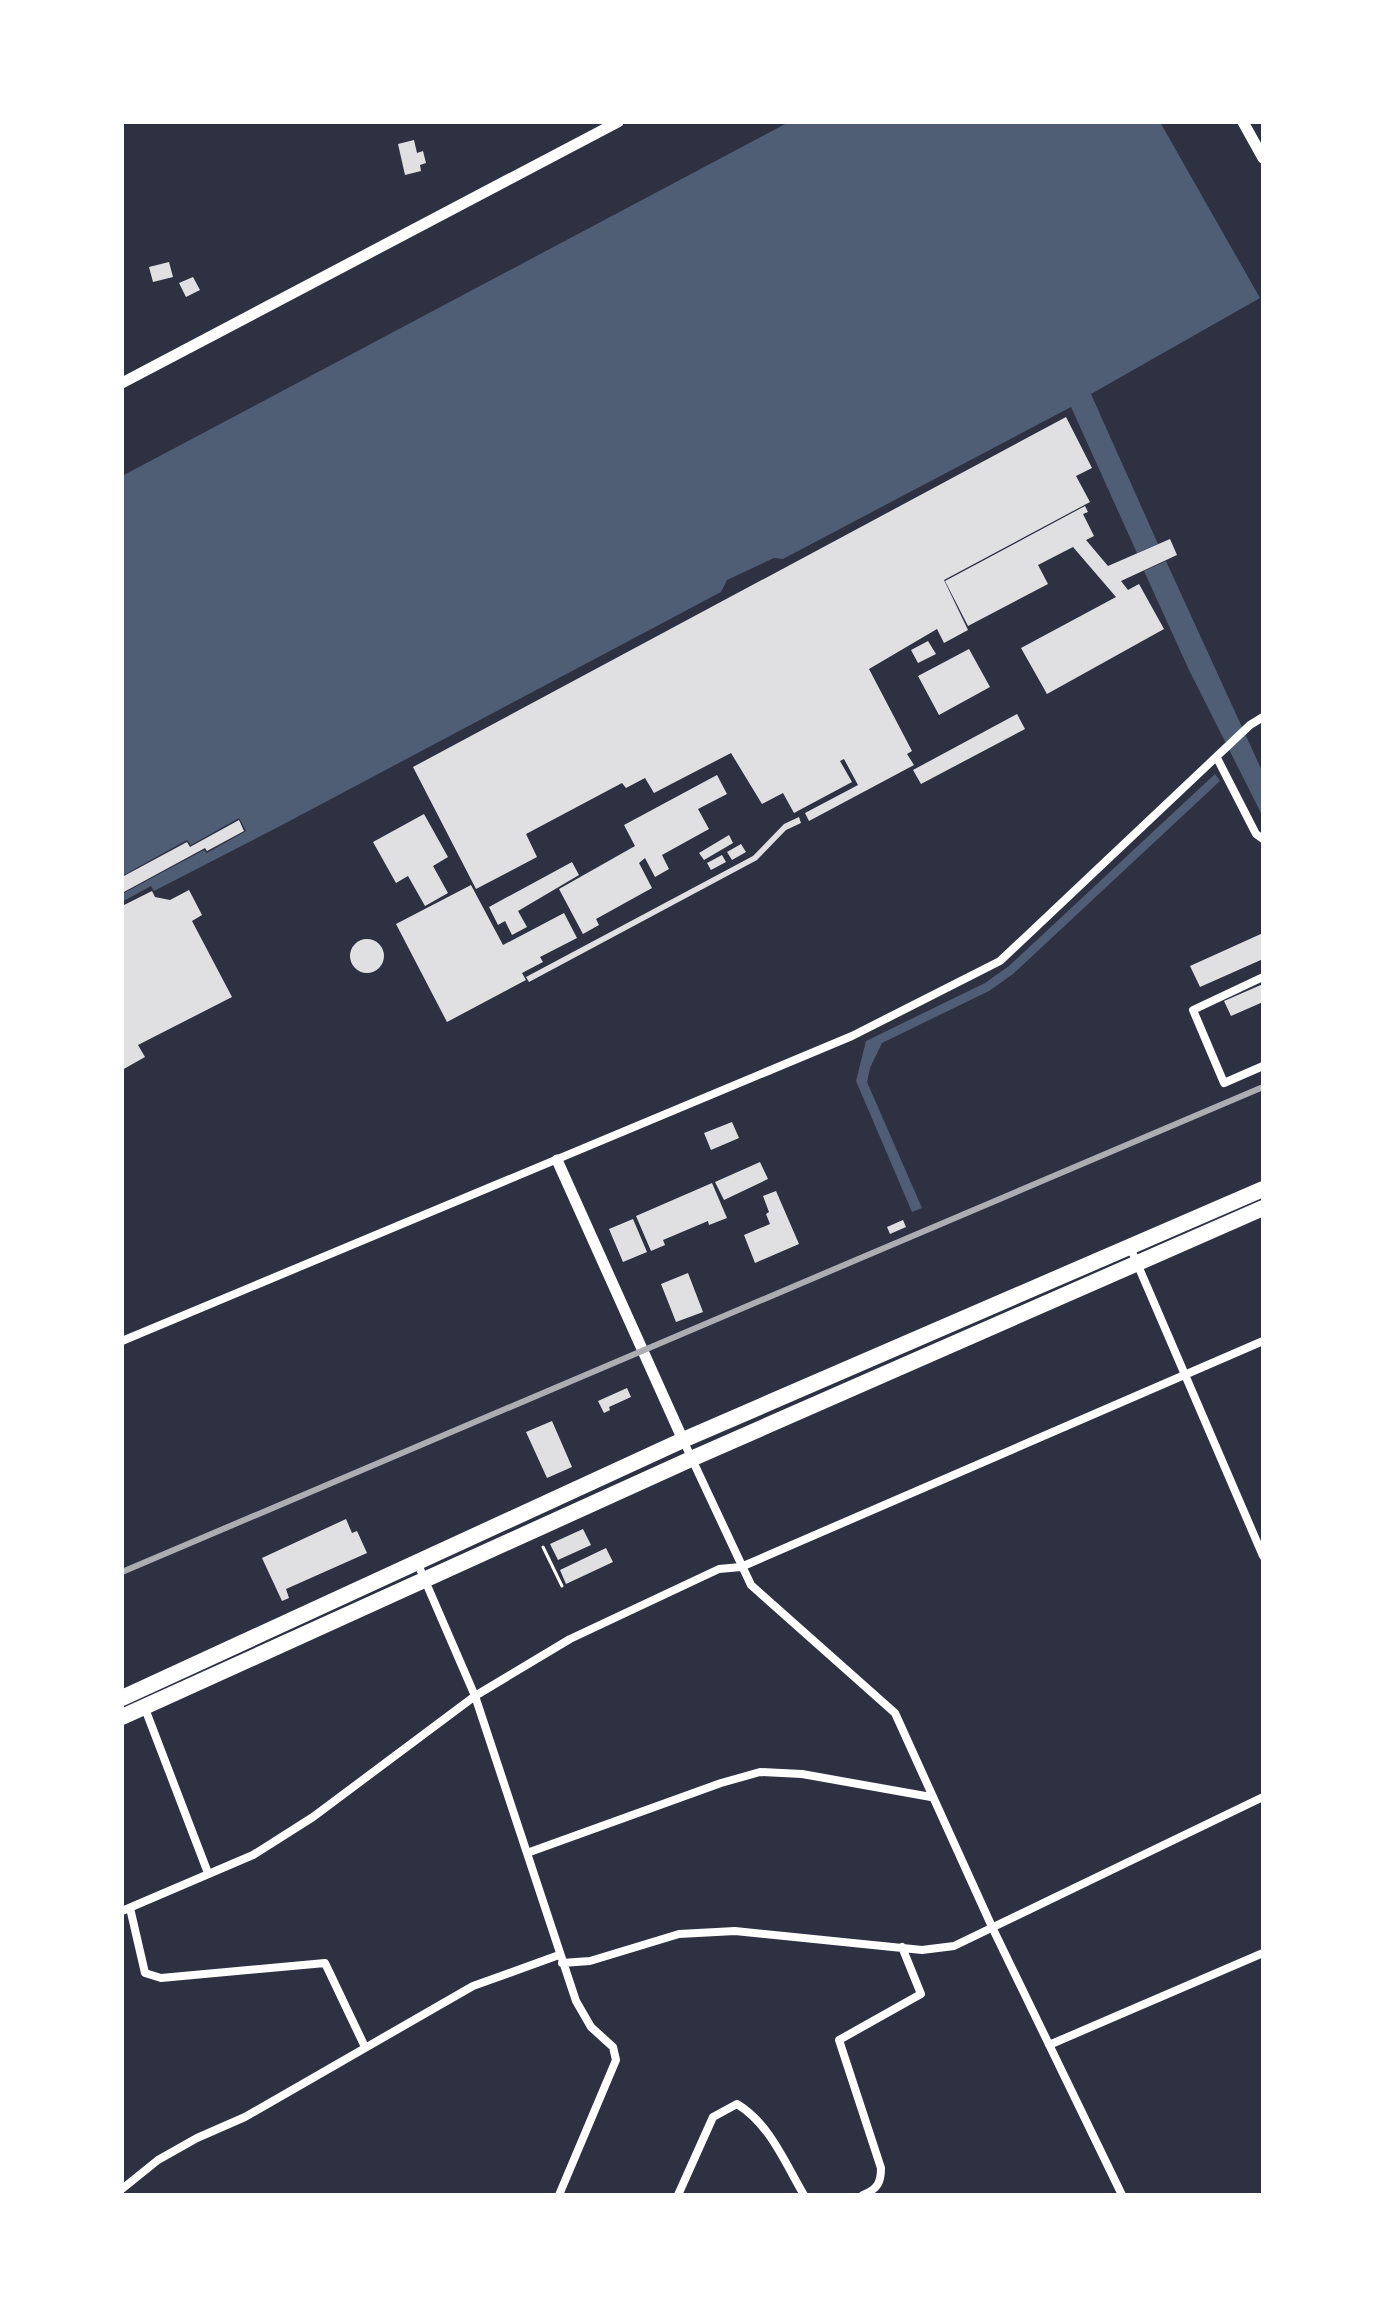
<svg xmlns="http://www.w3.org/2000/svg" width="1385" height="2317" viewBox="0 0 1385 2317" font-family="'Work Sans',sans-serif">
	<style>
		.water { fill: #4f5d75 }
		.building { fill: #e0e0e3 }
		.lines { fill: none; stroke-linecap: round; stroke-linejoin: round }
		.path { stroke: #fff; stroke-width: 3 }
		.minor { stroke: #fff; stroke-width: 8 }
		.tertiary { stroke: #fff; stroke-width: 11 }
		.trunk { stroke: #fff; stroke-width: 16 }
		.rail { stroke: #abadb3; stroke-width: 6 }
	</style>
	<rect width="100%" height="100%" fill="#2d3142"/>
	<path class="water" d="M789,122H1160L1260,298L1091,394L1158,544L1137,553L1071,407L783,559L774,558L727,580L721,592L282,825L154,891L151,886L122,902V894L204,850L207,853L246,831L239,818L191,845L187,840L122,876V476Z
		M1166,561L1263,773V817L1189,670L1144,571Z
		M1215,774L1220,781L1013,974L989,991L882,1043L870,1068L867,1082L922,1208L912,1212L856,1081L866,1041L985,983L1009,966Z"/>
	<path class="building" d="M414,140L417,153L423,151L426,163L420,165L421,171L405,175L398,144Z
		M169,262L173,277L153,282L149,267Z
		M193,277L200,290L186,297L179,283Z
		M1066,417L1092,468L1076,476L1090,502L944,580L968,630L944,643L937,629L869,669L912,751L907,754L914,765L809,821L805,813L858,785L844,759L840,761L852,782L794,813L783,793L762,804L731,753L654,793L645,778L626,788L622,783L526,834L537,857L476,889L413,767Z
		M1085,506L1088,512L1083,514L1094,536L1086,540L1108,566L1170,539L1177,555L1121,581L1128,590L1139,584L1164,629L1047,694L1021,648L1116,597L1073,547L1038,565L1048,584L968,626L945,581Z
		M928,641L936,654L918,663L911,650Z
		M969,649L990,687L939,715L918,676Z
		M1017,714L1025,729L921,784L913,770Z
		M717,775L727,794L698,809L709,829L662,855L669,869L655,877L645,858L639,863L652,888L596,919L599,925L583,934L559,889L635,846L624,825Z
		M424,814L448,857L433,866L448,893L425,906L408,876L396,883L373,842Z
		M799,817L801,823L786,830L757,860L529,982L526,977L753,856L784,824Z
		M239,820L244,831L207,851L205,848L122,893V877L187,842L190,847Z
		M729,835L733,843L704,860L699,853Z
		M741,844L746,852L732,860L727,852Z
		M722,855L726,862L711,870L707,863Z
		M572,862L579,875L518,911L527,927L512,935L505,921L498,925L489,907Z
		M471,885L503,945L564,913L577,938L540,957L543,962L522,973L526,980L447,1022L396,924Z
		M189,890L202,915L192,921L232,997L138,1045L145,1057L122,1070V906L152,891L155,897L170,900Z
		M1263,933V959L1200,987L1190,966Z
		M350 956a17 17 0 1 1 34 0a17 17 0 1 1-34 0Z
		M1263,984V1002L1231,1016L1224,1001Z
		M732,1122L739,1138L711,1150L704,1133Z
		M760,1162L768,1179L724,1200L715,1182Z
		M712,1183L727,1218L709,1225L708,1221L663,1240L665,1245L651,1251L636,1216Z
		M776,1191L799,1244L755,1263L744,1235L770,1224L766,1214L769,1212L763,1196Z
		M633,1219L647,1252L623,1262L609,1229Z
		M903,1220L906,1227L890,1234L887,1227Z
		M688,1273L703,1312L676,1322L661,1284Z
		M627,1388L631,1397L609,1407L610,1410L604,1413L598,1401Z
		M552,1421L572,1467L547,1478L526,1432Z
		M346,1519L352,1533L357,1531L367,1553L286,1589L289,1598L282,1601L262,1558Z
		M583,1529L591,1545L558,1560L550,1544Z
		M606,1548L613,1562L566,1584L560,1570Z"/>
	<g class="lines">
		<path class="path" d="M543,1547L562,1586"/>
		<path class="minor" d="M1217,758L1256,834L1263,839
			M1263,977L1193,1010L1224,1083L1263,1066
			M1130,1247L1263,1556
			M122,1341L852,1036L1000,961L1250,725L1263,717
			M683,1440L751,1585L895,1713L993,1929L1122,2195
			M417,1562L475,1696L576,2001L591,2027L613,2047L616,2060L559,2195
			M144,1706L208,1873
			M527,1853L721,1783L760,1772L802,1774L931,1797
			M130,1908L145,1973L161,1978L325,1963L365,2047
			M122,1911L253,1855L313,1817L475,1696L570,1639L719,1569L741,1567L1263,1341
			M562,1963L590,1961L679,1934L735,1931L922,1950L954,1946L1263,1797
			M1049,2045L1263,1953
			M122,2189L158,2160L197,2138L245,2117L473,1986L559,1955
			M678,2195L713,2117L737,2104C770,2124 785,2163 804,2195
			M863,2195C878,2189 881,2182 881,2168L839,2040L921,1994L902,1947"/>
		<path class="tertiary" d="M1243,122L1263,158
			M122,383L618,122
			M557,1160L683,1440"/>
		<path class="trunk" d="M122,1698L683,1440L1263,1189
			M122,1717L691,1459L1263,1208"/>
		<path class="rail" d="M122,1572L1263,1087"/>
	</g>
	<rect width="1385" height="2317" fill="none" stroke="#ffffff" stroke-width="248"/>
</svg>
